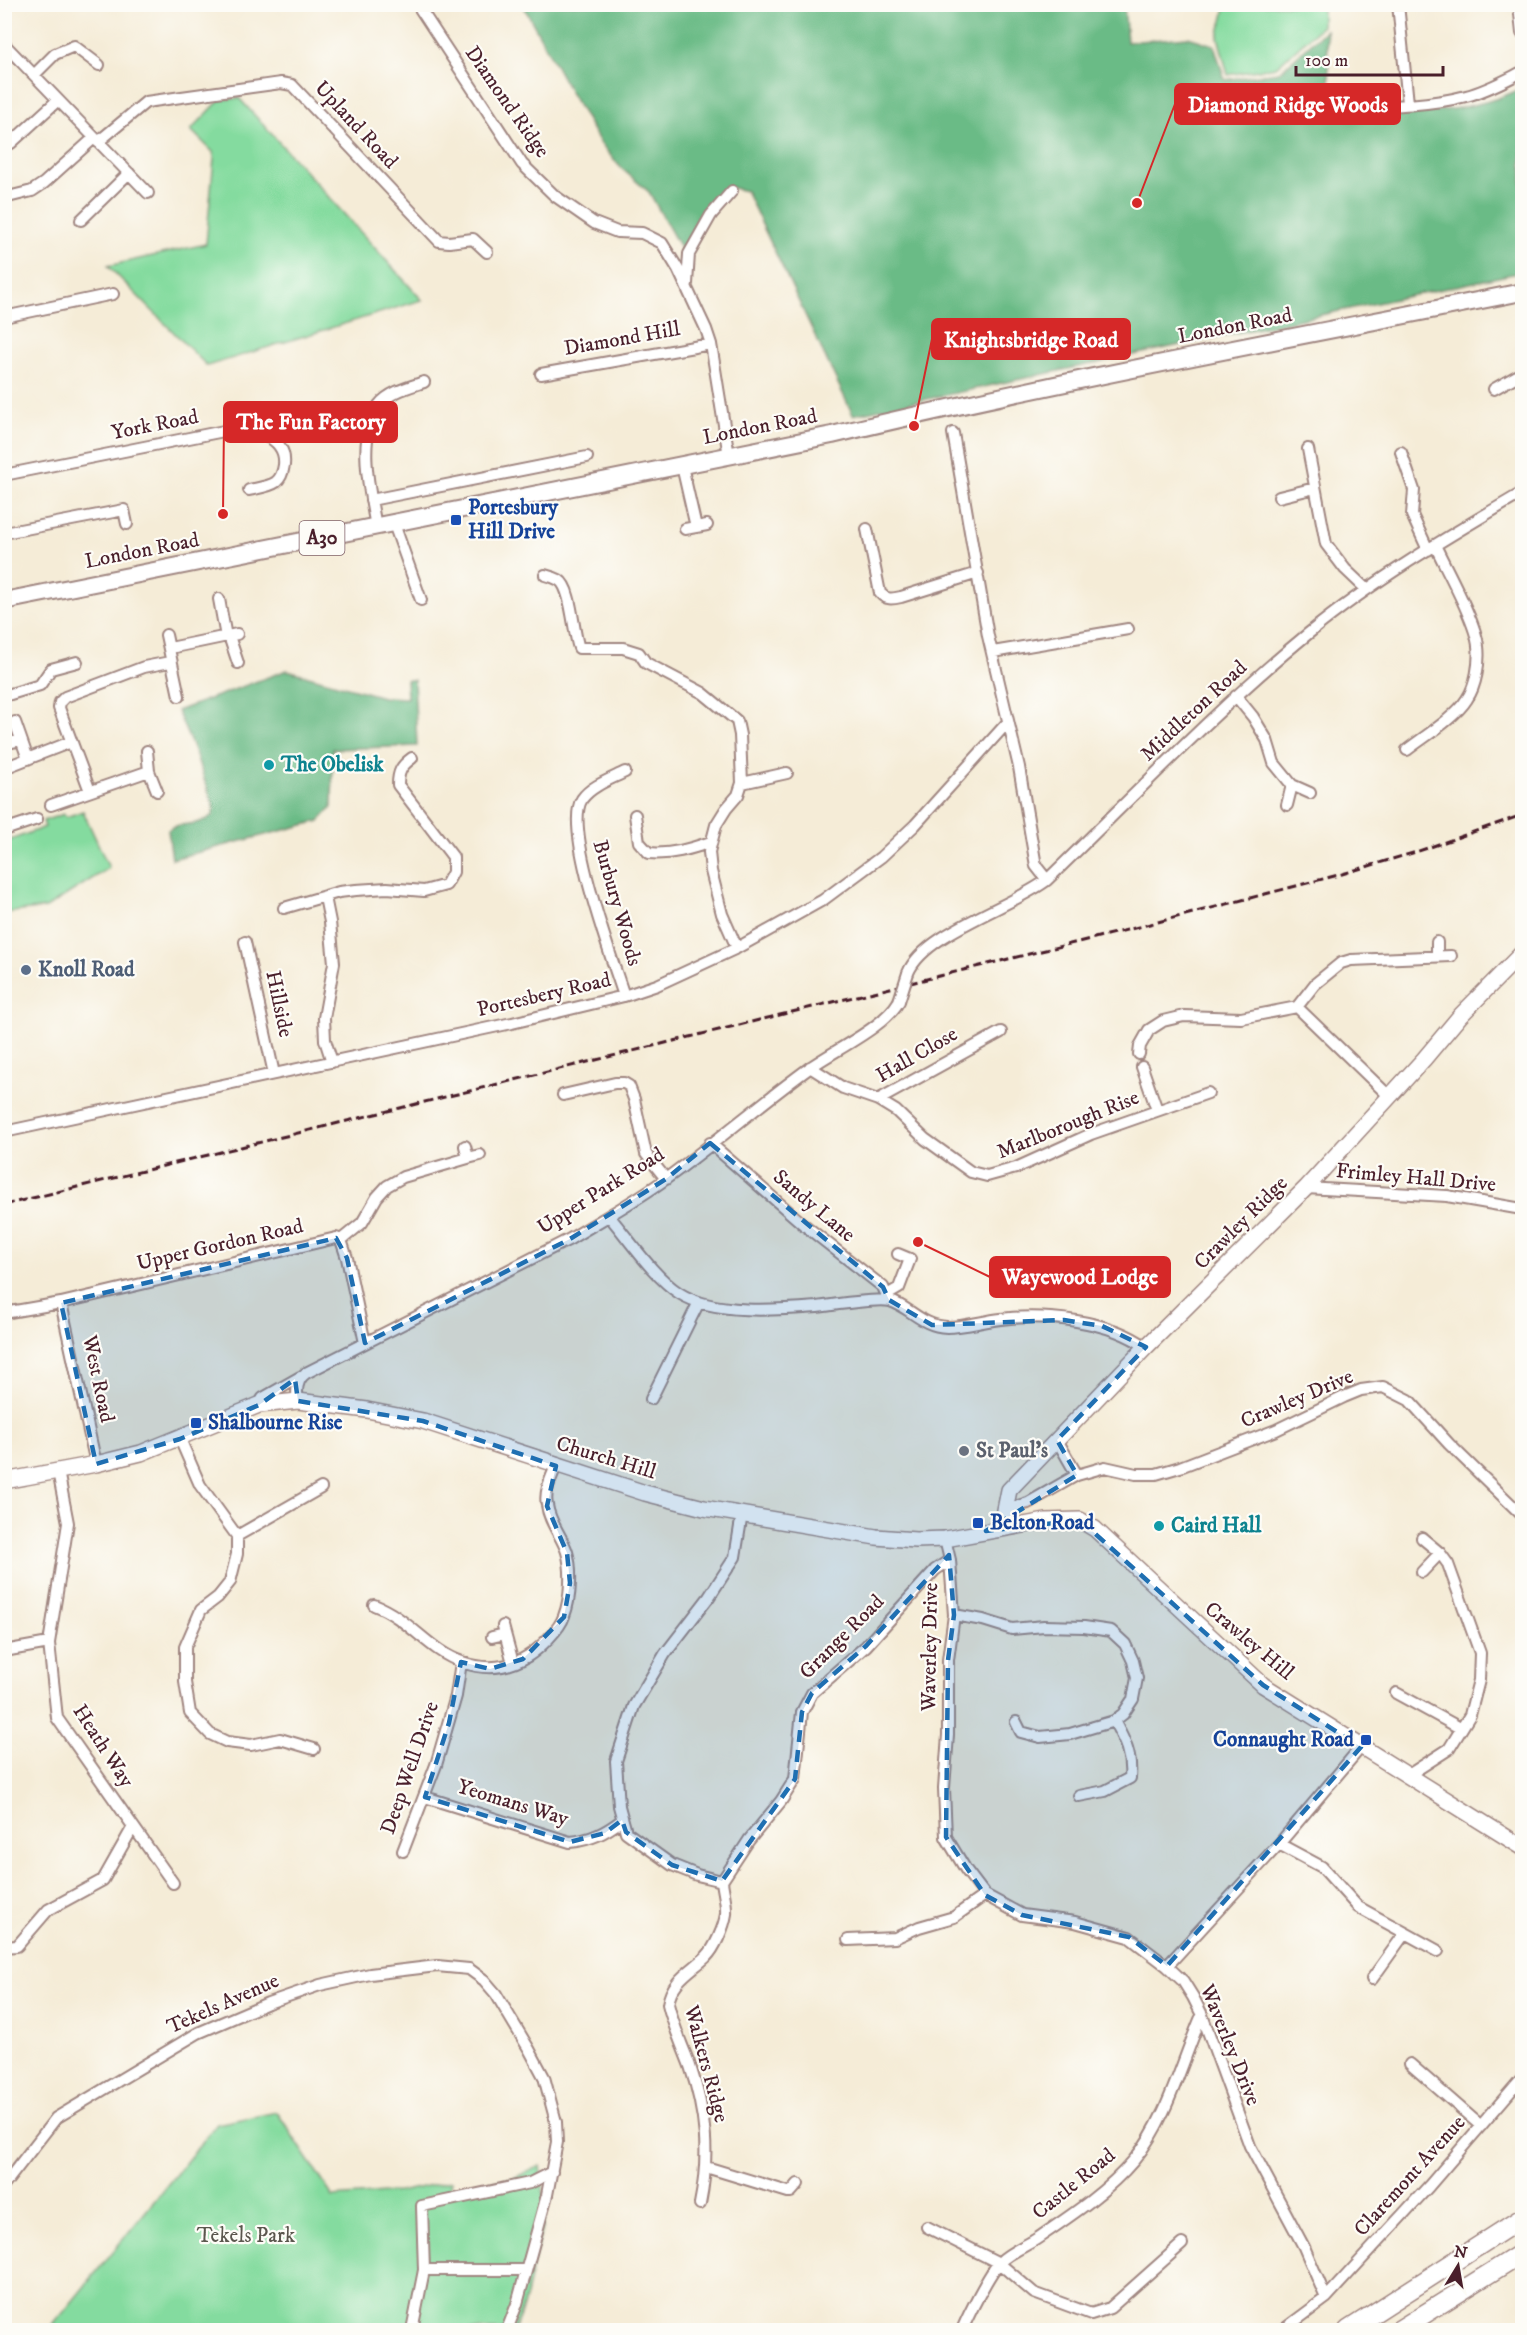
<svg xmlns="http://www.w3.org/2000/svg" width="1527" height="2335" viewBox="0 0 1527 2335" font-family="'IM FELL DW Pica',serif">
	<style>
		.green { fill: #84db9f; stroke: #677d65; stroke-width: 1.5 }
		.forest { fill: #6bbb86; stroke: #5a6d58; stroke-width: 1.5 }
		.lines { fill: none; stroke-linecap: round; stroke-linejoin: round }
		.street-casing { stroke: #a08681; stroke-width: 14 }
		.secondary-casing { stroke: #a08681; stroke-width: 18 }
		.primary-casing { stroke: #a08681; stroke-width: 20 }
		.highway-casing { stroke: #a08681; stroke-width: 21 }
		.street { stroke: #fff; stroke-width: 10 }
		.secondary { stroke: #fff; stroke-width: 15 }
		.primary { stroke: #fff; stroke-width: 16 }
		.highway { stroke: #fff; stroke-width: 18 }
		.rail { stroke: #4a1f2b; stroke-width: 3; stroke-dasharray: 9 4.5; stroke-linecap: butt }
		.street-bridge-casing { stroke: #a08681; stroke-width: 14; stroke-linecap: butt }
		.street-bridge { stroke: #fff; stroke-width: 10 }
		.marked { fill: #1f6fb2; fill-opacity: 0.2; stroke: #1f6fb2; stroke-width: 4.5; stroke-dasharray: 12 8; stroke-linejoin: round }
		.transit-dot { fill: #1a4fb4; stroke: #fdfcf7; stroke-width: 2 }
		.culture-dot { fill: #0f9aa8; stroke: #fdfcf7; stroke-width: 2 }
		.service-dot { fill: #5c6f8a; stroke: #fdfcf7; stroke-width: 2 }
		.worship-dot { fill: #6b7280; stroke: #fdfcf7; stroke-width: 2 }
		.labels { text-anchor: middle; dominant-baseline: central; stroke-width: 4.5; stroke-linejoin: round; paint-order: stroke }
		.shield { fill: #fdfcf7; stroke: #806168; stroke-width: 1.5 }
		.shield-label { font-size: 20px; font-weight: bold; fill: #4a1f2b }
		.street-label { font-size: 21px; fill: #4a1f2b; stroke: #fdfcf7 }
		.transit-label { font-size: 21px; font-weight: bold; fill: #164399; stroke: #fdfcf7; text-anchor: start }
		.culture-label { font-size: 21px; font-weight: bold; fill: #0d838f; stroke: #fdfcf7; text-anchor: start }
		.service-label { font-size: 21px; font-weight: bold; fill: #4e5e75; stroke: #fdfcf7; text-anchor: start }
		.worship-label { font-size: 21px; font-weight: bold; fill: #5b616d; stroke: #fdfcf7; text-anchor: start }
		.park-label { font-size: 21px; fill: #5b574e; stroke: #fdfcf7 }
		.leader { fill: none; stroke: #d62828; stroke-width: 2 }
		.callout-dot { fill: #d62828; stroke: #fdfcf7; stroke-width: 2 }
		.callout { fill: #d62828; stroke: #d62828; stroke-width: 2 }
		.callout-label { font-size: 22px; text-anchor: middle; font-weight: bold; fill: #fff }
	</style>
	<rect width="100%" height="100%" fill="#fdfcf7"/>
	<filter id="ink" filterUnits="userSpaceOnUse"><feTurbulence type="fractalNoise" baseFrequency=".0167" numOctaves="2"/><feDisplacementMap in="SourceGraphic" scale="12" xChannelSelector="R" yChannelSelector="G"/><feConvolveMatrix kernelMatrix="1 2 1 2 8 2 1 2 1" color-interpolation-filters="sRGB"/></filter>
	<filter id="wash" filterUnits="userSpaceOnUse"><feTurbulence type="fractalNoise" baseFrequency=".008" numOctaves="4" result="noise"/><feDisplacementMap in="SourceGraphic" scale="24" xChannelSelector="R" yChannelSelector="G"/><feGaussianBlur stdDeviation="1.35" result="paint"/><feColorMatrix in="noise" values="0 0 0 0 0 0 0 0 0 0 0 0 0 0 0 0 0 1.4 0 .05"/><feComposite in="paint" operator="in"/></filter>
	<g filter="url(#wash)">
		<rect width="100%" height="100%" fill="#f5ecd7"/>
		<path class="green" d="M1226,5H1322V26L1276,67L1228,75L1218,37Z
			M239,98L422,300L207,366L108,266L206,244L214,158L213,152L191,130L220,100Z
			M83,811L109,868L46,908L5,913V842L45,827L43,821L64,814L66,817Z
			M277,2112L333,2197L399,2192L451,2181L449,2190L514,2178L540,2166L546,2211L523,2307L514,2330H49L217,2124Z"/>
		<path class="forest" d="M907,4L908,9L925,4L1124,5L1127,42L1188,37L1214,45L1225,80L1279,72L1326,30L1332,116C1396,113 1465,117 1522,88V272L853,415L746,191L729,187L704,213L683,253L649,192L621,168L601,144L570,92L523,5Z
			M287,670L383,697L407,698L406,680H414L417,746L333,749L332,807L319,821L172,859L168,830C181,820 196,829 213,815L214,807L194,750L177,711Z"/>
	</g>
	<g filter="url(#ink)">
		<g class="lines">
			<defs>
				<path id="street" d="M417,4L522,164L555,196L594,223L617,232L642,233L662,243L678,269L706,329L711,344L729,456
					M1398,4L1408,103
					M1519,4L1522,33
					M4,44L148,193
					M35,74L55,54L74,46L99,65
					M1336,107C1378,106 1425,107 1466,96C1486,91 1504,81 1522,72
					M4,136L11,143L58,100
					M98,142L146,102L281,83L292,85L439,241L449,242L473,239L487,252
					M4,198L32,191L44,183L94,138
					M81,220L129,173
					M687,284L689,254L711,215L732,191
					M4,317L113,294
					M541,374L711,344
					M1494,389L1522,373
					M953,433L988,636L1019,767L1036,866L1047,880
					M1308,449L1326,544L1345,569L1366,589
					M1401,452L1414,490L1412,515L1428,550
					M682,466L696,527
					M4,475L229,430C251,429 287,435 284,465C283,472 281,478 276,482C269,487 257,488 249,490
					M1279,497L1315,488
					M371,500L587,457
					M394,524L421,600
					M376,527C370,492 356,437 379,405C389,392 409,387 424,382
					M685,529L707,525
					M867,529L880,593C886,600 892,599 901,597L978,573
					M4,533L124,510L127,524
					M545,575C549,576 555,578 559,580C572,588 573,633 579,648H623L639,653L646,663L703,693L737,721L740,735L742,783L738,795L726,809L716,825L709,852L711,871L722,914L737,948
					M219,599L226,637
					M166,635L179,696
					M229,636L238,663
					M170,648L237,634
					M993,652L1128,629
					M4,696L40,685L51,669L77,662
					M1236,696L1253,717L1267,740L1274,763L1292,785L1310,793
					M15,722L28,759
					M4,744L21,740
					M1407,750C1425,736 1455,718 1467,699C1476,686 1480,662 1478,646C1476,622 1446,569 1435,545
					M147,751L149,771L157,791
					M4,768L71,742
					M742,783L787,773
					M90,791L59,708L60,702L65,697L144,667L170,662
					M51,805L149,771
					M1287,805L1292,785
					M635,815L639,842L649,853C671,855 690,849 711,842
					M4,830L37,819
					M325,897L330,922L334,963L324,1018L325,1040L332,1062
					M284,908L339,892L356,890L387,888L424,891L446,885L453,872V857L398,785C398,772 401,766 412,758
					M245,942L274,1074
					M1437,942V956
					M908,973C924,933 1012,907 1047,880C1133,797 1216,709 1309,633C1375,579 1449,536 1522,493
					M624,996C613,961 563,828 582,799C591,786 611,779 625,772
					M1297,1007L1389,1096
					M1139,1054L1140,1046L1149,1030L1163,1021L1184,1016L1241,1018L1297,1007L1315,984L1341,963L1351,960L1451,956
					M810,1067L843,1088L878,1100L896,1111L925,1139L957,1162L971,1172L987,1176L1016,1168L1091,1134L1208,1093
					M1142,1067L1157,1110
					M563,1095L615,1083H624L629,1086L634,1099L646,1154L666,1179
					M878,1100L1001,1032
					M4,1132L512,1023L624,996L657,985L737,948L823,900L881,857L915,825L1008,722
					M710,1143L803,1224L883,1287L889,1300
					M465,1146L468,1158L480,1155
					M1306,1188L1447,1196L1522,1209
					M609,1216C629,1239 653,1276 679,1293C713,1315 778,1310 817,1307C831,1305 880,1298 890,1301C910,1307 921,1326 947,1327C965,1327 983,1321 1001,1319C1045,1314 1110,1320 1146,1347
					M341,1240L362,1223L377,1197L387,1186L403,1177L468,1158
					M887,1295L899,1288L910,1259L898,1254
					M61,1303L96,1464
					M4,1313L61,1303L336,1238L341,1240L347,1258L365,1343
					M651,1399L699,1302
					M298,1401C296,1391 297,1379 306,1373L570,1239C602,1219 636,1201 667,1178C715,1143 760,1104 808,1069C834,1050 884,1028 899,1001
					M259,1405L263,1398L300,1377
					M180,1439L200,1485L237,1536V1554L230,1582L218,1597L201,1610L185,1647V1682L190,1713L210,1734L227,1742L251,1745L280,1739L314,1749
					M1057,1440L1077,1475
					M58,1471L68,1523L49,1643L57,1718L173,1883
					M1005,1510L1028,1503L1077,1475L1105,1467L1136,1474H1156L1180,1467L1276,1430L1344,1397L1361,1390L1383,1387L1409,1400L1449,1444L1522,1515
					M237,1536L321,1488
					M945,1539L950,1560L954,1615L948,1660V1735L944,1788L946,1837L966,1870L985,1895L1022,1915L1075,1922L1129,1937L1167,1966L1183,1981L1193,1997L1202,2015L1250,2146L1304,2247L1326,2298
					M1422,1572L1440,1553
					M374,1605C410,1619 429,1651 462,1662C484,1670 507,1669 528,1656C539,1649 560,1629 564,1616C571,1598 572,1569 567,1552C562,1536 549,1522 547,1505C544,1492 551,1478 556,1466
					M954,1615L983,1620L1012,1629L1044,1626L1084,1627L1111,1631L1125,1644L1133,1661L1137,1678L1133,1699L1123,1714L1114,1721L1070,1734L1040,1737L1021,1732L1016,1722
					M503,1626L513,1663
					M492,1637L505,1634
					M4,1651L49,1643
					M1396,1693L1460,1728
					M1407,1776L1449,1749L1470,1715L1479,1680L1480,1653L1448,1564L1440,1553L1422,1538
					M1079,1796L1105,1791L1130,1778C1132,1755 1125,1741 1114,1721
					M425,1797L570,1842C591,1840 605,1833 622,1820
					M1279,1844L1322,1867L1358,1907L1438,1951
					M403,1851L436,1765L456,1696L461,1662
					M722,1881L697,1875L672,1865L626,1832L619,1806L616,1761L634,1706L665,1654L709,1597L735,1557L742,1514
					M722,1881L749,1840L781,1801L795,1779L802,1712L812,1693L866,1646L935,1570L950,1560
					M848,1940L895,1938L919,1927L954,1917L985,1895
					M4,1947L17,1946L48,1910L103,1880L133,1827
					M1167,1966L1279,1844L1361,1747
					M1372,1979L1405,1933
					M1410,2064L1481,2126
					M706,2167L788,2192H791L798,2184
					M4,2185L56,2118L198,2033L268,2003L320,1985L370,1974L437,1966L469,1969L484,1980L496,1994L529,2049L544,2077L556,2122L557,2142L547,2195L517,2304L507,2330
					M700,2204C710,2155 706,2113 690,2066C682,2045 673,2025 668,2004C672,1980 690,1972 706,1957C715,1948 724,1927 726,1914C727,1904 723,1891 722,1881
					M927,2227L999,2263L1034,2293L1091,2314L1110,2308L1182,2244
					M526,2270H424L422,2206L530,2183L552,2172
					M412,2330L424,2270
					M962,2330C968,2316 989,2273 1000,2262C1010,2252 1026,2246 1038,2238C1072,2215 1108,2191 1134,2160C1168,2118 1181,2063 1202,2015
					M1283,2330L1326,2298L1429,2186L1522,2078"/>
				<path id="secondary" d="M4,1481L96,1464L141,1453L259,1405L298,1401L367,1410L423,1421L645,1493L704,1508L876,1537L916,1540L945,1539L1046,1521L1080,1520L1095,1529L1263,1685L1522,1847
					M1007,1527L1005,1510L1009,1490L1146,1347L1306,1188L1424,1059L1460,1016L1522,953"/>
				<path id="primary" d="M4,601L832,435C1061,380 1292,338 1522,292"/>
				<path id="highway" d="M1348,2330L1522,2218
					M1399,2330L1522,2253"/>
			</defs>
			<use href="#street" class="street-casing"/>
			<use href="#secondary" class="secondary-casing"/>
			<use href="#primary" class="primary-casing"/>
			<use href="#highway" class="highway-casing"/>
			<use href="#street" class="street"/>
			<use href="#secondary" class="secondary"/>
			<use href="#primary" class="primary"/>
			<use href="#highway" class="highway"/>
			<path class="rail" d="M4,1205L1131,929L1342,874L1416,852L1522,815"/>
			<defs>
				<path id="street-bridge" d="M899,1001L908,973"/>
			</defs>
			<use href="#street-bridge" class="street-bridge-casing"/>
			<use href="#street-bridge" class="street-bridge"/>
		</g>
	</g>
	<path class="marked" d="M710,1143L883,1287L889,1300L932,1325L1064,1320L1102,1326L1146,1347L1057,1440L1077,1475L986,1531L1080,1520L1263,1685L1361,1747L1167,1966L1129,1937L1022,1915L985,1895L946,1837L948,1660L954,1615L949,1555L866,1646L812,1693L802,1712L795,1779L722,1881L672,1865L626,1832L622,1820L605,1833L570,1842L425,1797L449,1723L461,1662L490,1669L523,1659L564,1617L570,1583L567,1553L547,1506L556,1466L423,1421L298,1401L295,1379L259,1405L180,1439L96,1464L61,1303L336,1238L347,1258L365,1343L570,1239L666,1179Z"/>
	<g class="transit-dot">
		<rect x="450" y="514" width="12" height="12" rx="3"/>
		<rect x="190" y="1417" width="12" height="12" rx="3"/>
		<rect x="972" y="1517" width="12" height="12" rx="3"/>
		<rect x="1360" y="1734" width="12" height="12" rx="3"/>
	</g>
	<g class="culture-dot">
		<circle cx="269" cy="765" r="6"/>
		<circle cx="1159" cy="1526" r="6"/>
	</g>
	<circle class="service-dot" cx="26" cy="970" r="6"/>
	<circle class="worship-dot" cx="964" cy="1451" r="6"/>
	<g class="labels">
		<rect class="shield" x="299.5" y="521" width="45" height="34" rx="4.5"/>
		<g class="shield-label">
			<text x="322" y="538">A30</text>
		</g>
		<g class="street-label">
			<text transform="translate(507 102) rotate(55)">Diamond Ridge</text>
			<text transform="translate(356 125) rotate(47)">Upland Road</text>
			<text transform="translate(1235 326) rotate(-11)">London Road</text>
			<text transform="translate(622 339) rotate(-10)">Diamond Hill</text>
			<text transform="translate(155 425) rotate(-11)">York Road</text>
			<text transform="translate(760 427) rotate(-11)">London Road</text>
			<text transform="translate(142 551) rotate(-11)">London Road</text>
			<text transform="translate(1194 711) rotate(-43)">Middleton Road</text>
			<text transform="translate(617 903) rotate(74)">Burbury Woods</text>
			<text transform="translate(544 995) rotate(-13)">Portesbery Road</text>
			<text transform="translate(279 1004) rotate(78)">Hillside</text>
			<text transform="translate(917 1055) rotate(-30)">Hall Close</text>
			<text transform="translate(1068 1125) rotate(-22)">Marlborough Rise</text>
			<text transform="translate(1416 1178) rotate(5)">Frimley Hall Drive</text>
			<text transform="translate(601 1191) rotate(-32)">Upper Park Road</text>
			<text transform="translate(814 1206) rotate(40)">Sandy Lane</text>
			<text transform="translate(1241 1223) rotate(-45)">Crawley Ridge</text>
			<text transform="translate(220 1245) rotate(-13)">Upper Gordon Road</text>
			<text transform="translate(98 1379) rotate(78)">West Road</text>
			<text transform="translate(1297 1399) rotate(-23)">Crawley Drive</text>
			<text transform="translate(606 1458) rotate(17)">Church Hill</text>
			<text transform="translate(842 1637) rotate(-45)">Grange Road</text>
			<text transform="translate(1249 1641) rotate(40)">Crawley Hill</text>
			<text transform="translate(930 1647) rotate(-89)">Waverley Drive</text>
			<text transform="translate(103 1746) rotate(57)">Heath Way</text>
			<text transform="translate(410 1768) rotate(-71)">Deep Well Drive</text>
			<text transform="translate(513 1803) rotate(17)">Yeomans Way</text>
			<text transform="translate(223 2004) rotate(-24)">Tekels Avenue</text>
			<text transform="translate(1230 2045) rotate(68)">Waverley Drive</text>
			<text transform="translate(706 2064) rotate(75)">Walkers Ridge</text>
			<text transform="translate(1410 2176) rotate(-48)">Claremont Avenue</text>
			<text transform="translate(1074 2184) rotate(-39)">Castle Road</text>
		</g>
		<g class="transit-label">
			<text x="468" y="508">Portesbury<tspan x="468" dy="24">Hill Drive</tspan></text>
			<text x="208" y="1423">Shalbourne Rise</text>
			<text x="990" y="1523">Belton Road</text>
			<text x="1354" y="1740" text-anchor="end">Connaught Road</text>
		</g>
		<g class="culture-label">
			<text x="281" y="765">The Obelisk</text>
			<text x="1171" y="1526">Caird Hall</text>
		</g>
		<g class="service-label">
			<text x="38" y="970">Knoll Road</text>
		</g>
		<g class="worship-label">
			<text x="976" y="1451">St Paul's</text>
		</g>
		<g class="park-label">
			<text x="246" y="2236">Tekels Park</text>
		</g>
	</g>
	<path class="leader" d="M1137 203L1175 104M914 426L932 339M223 514L224 422M918 1242L990 1277"/>
	<g class="callout-dot">
		<circle cx="1137" cy="203" r="6"/>
		<circle cx="914" cy="426" r="6"/>
		<circle cx="223" cy="514" r="6"/>
		<circle cx="918" cy="1242" r="6"/>
	</g>
	<g class="callout">
		<rect x="1175" y="84" width="225" height="40" rx="6"/>
		<rect x="932" y="319" width="198" height="40" rx="6"/>
		<rect x="224" y="402" width="173" height="40" rx="6"/>
		<rect x="990" y="1257" width="180" height="40" rx="6"/>
	</g>
	<g class="callout-label">
		<text x="1288" y="112">Diamond Ridge Woods</text>
		<text x="1031" y="347">Knightsbridge Road</text>
		<text x="311" y="429">The Fun Factory</text>
		<text x="1080" y="1284">Wayewood Lodge</text>
	</g>
	<rect width="1527" height="2335" fill="none" stroke="#fdfcf7" stroke-width="24"/>
	<g transform="translate(1458 2266) rotate(11)" stroke="#fdfcf7" stroke-width="4.5" paint-order="stroke">
	<path d="M0-4.5L10 22L0 15L-10 22Z" fill="#4a1f2b"/>
	<text y="-9" font-size="16" font-weight="bold" text-anchor="middle" fill="#4a1f2b">N</text>
	</g>
	<path d="M1296 66v9h147v-9" fill="none" stroke="#4a1f2b" stroke-width="3"/>
	<text x="1305" y="66" font-size="18" fill="#4a1f2b" stroke="#fdfcf7" stroke-width="4.5" paint-order="stroke">100 m</text>
</svg>
